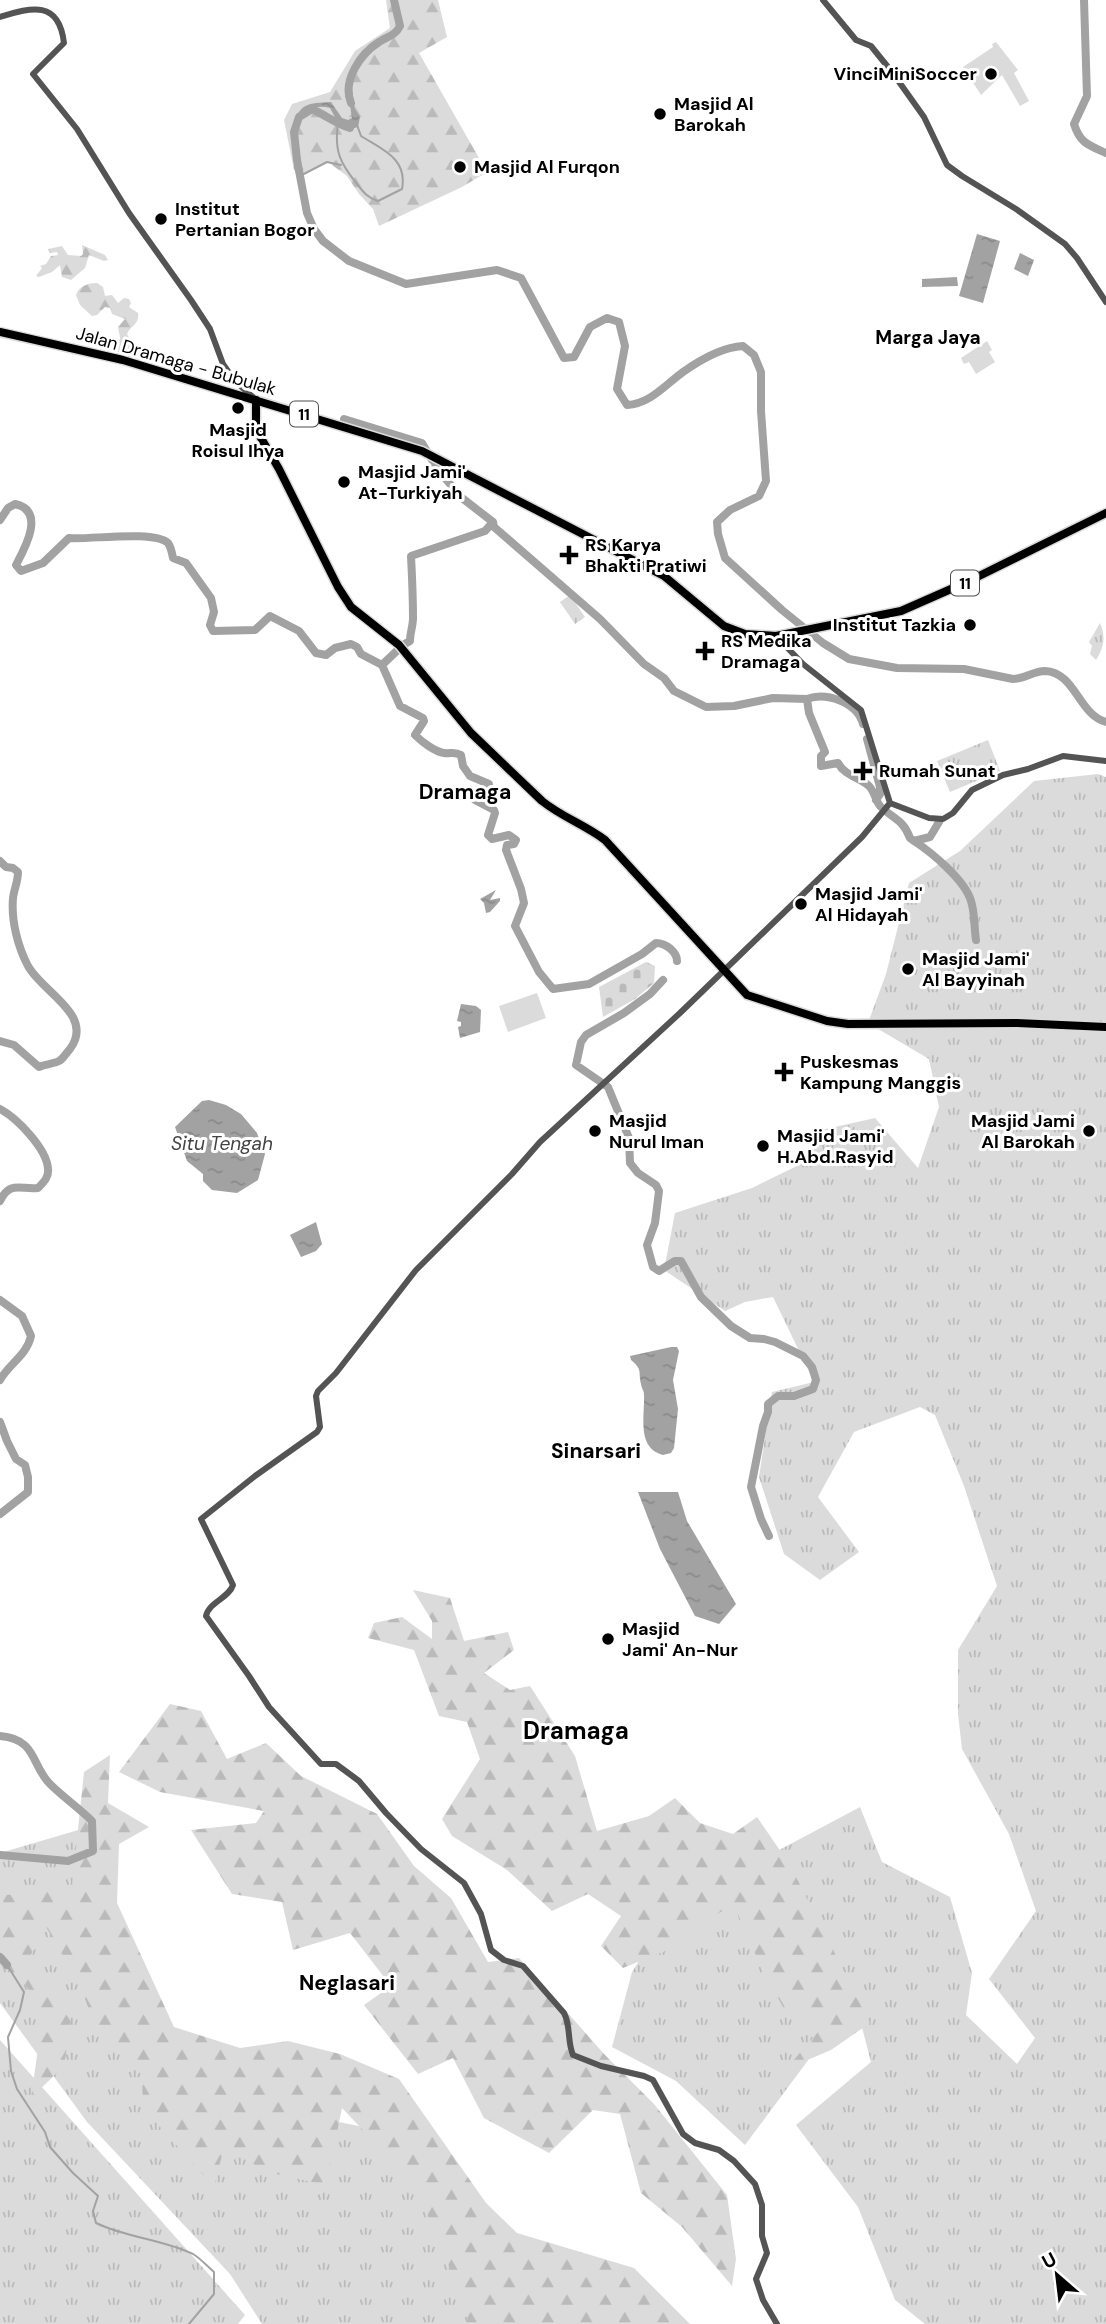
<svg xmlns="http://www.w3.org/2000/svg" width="1106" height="2324" viewBox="0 0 1106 2324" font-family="'DM Sans',sans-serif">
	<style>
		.grass { fill: url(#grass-tufts) }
		.forest { fill: url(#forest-firs) }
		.cemetery { fill: url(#cemetery-stones) }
		.pitch { fill: #dbdbdb }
		.water { fill: url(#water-ripples) }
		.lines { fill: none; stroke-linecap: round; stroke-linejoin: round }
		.stream { stroke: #a2a2a2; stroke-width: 2 }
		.river { stroke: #a2a2a2; stroke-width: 8 }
		.primary-casing { stroke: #dbdbdb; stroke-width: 11 }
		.trunk-casing { stroke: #dbdbdb; stroke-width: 11 }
		.tertiary { stroke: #545454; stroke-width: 6 }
		.primary { stroke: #000; stroke-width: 8 }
		.trunk { stroke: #000; stroke-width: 8 }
		.poi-dot { fill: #000; stroke: #fff; stroke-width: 2.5 }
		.labels { text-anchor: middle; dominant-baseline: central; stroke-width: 6; stroke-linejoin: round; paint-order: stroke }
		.shield { fill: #fff; stroke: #4c4c4c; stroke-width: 2 }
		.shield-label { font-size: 16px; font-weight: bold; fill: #000 }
		.poi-label { font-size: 18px; font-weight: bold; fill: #000; stroke: #fff; text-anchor: start }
		.street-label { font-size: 18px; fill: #000; stroke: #fff }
		.neighbourhood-label { font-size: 19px; font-weight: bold; fill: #000; stroke: #fff }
		.water-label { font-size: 19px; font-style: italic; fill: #434343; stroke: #fff }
		.quarter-label { font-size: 21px; font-weight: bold; fill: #000; stroke: #fff }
		.district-label { font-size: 24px; font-weight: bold; fill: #000; stroke: #fff }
	</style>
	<defs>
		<pattern id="grass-tufts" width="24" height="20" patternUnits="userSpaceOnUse" patternTransform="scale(1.75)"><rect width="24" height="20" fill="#dbdbdb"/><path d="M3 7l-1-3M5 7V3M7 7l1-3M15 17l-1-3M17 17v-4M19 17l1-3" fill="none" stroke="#bababa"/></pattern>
		<pattern id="forest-firs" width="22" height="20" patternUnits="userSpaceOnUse" patternTransform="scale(1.75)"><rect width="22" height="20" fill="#dbdbdb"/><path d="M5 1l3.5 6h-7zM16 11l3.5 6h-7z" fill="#bababa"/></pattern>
		<pattern id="cemetery-stones" width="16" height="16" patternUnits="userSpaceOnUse" patternTransform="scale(1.75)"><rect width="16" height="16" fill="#dbdbdb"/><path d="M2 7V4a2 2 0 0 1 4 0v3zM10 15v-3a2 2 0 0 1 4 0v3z" fill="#bababa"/></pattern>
		<pattern id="water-ripples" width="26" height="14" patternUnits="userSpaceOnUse" patternTransform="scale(1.75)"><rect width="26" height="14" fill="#a2a2a2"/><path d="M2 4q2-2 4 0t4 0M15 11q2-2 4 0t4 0" fill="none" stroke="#8a8a8a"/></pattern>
	</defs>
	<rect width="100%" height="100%" fill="#fff"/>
	<path class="grass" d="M570,595L585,617L575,624L560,602Z
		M1100,623C1106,637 1104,647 1096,660L1090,654L1092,646L1089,642Z
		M988,740L1000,771L950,792L937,761Z
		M1098,774L1106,777V2324H925L895,2300L858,2207L796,2125L871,2062L859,2016L766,1857L860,1807L882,1862L950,1897L972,1973L966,2015L1017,2064L1035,2038L989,1979L1036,1911L1009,1834L962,1749L958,1714V1650L997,1586L964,1486L935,1415L920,1407L854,1432L818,1497L859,1552L820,1580L784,1554L759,1477L772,1392L814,1382L773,1297L745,1302L725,1311L664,1270L675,1213L752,1188L803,1163L817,1131L875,1118L918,1168L939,1107L929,1059L868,1023L886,974L909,883L960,851L1034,781Z
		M92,1826L113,2004L304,2115L423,2139L490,2324H262L230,2274L87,2122L0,2003V1853Z
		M722,1870L835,2028L809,2059L745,2145L676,2081L612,2047L632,1972L661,1926Z
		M0,2040L245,2315L238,2324H0Z"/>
	<path class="forest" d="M386,0H438L447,37L419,53L487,172L462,187L379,226L373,209L359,194L347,176L328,162L300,176L294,170L284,120L292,104L330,92L355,51L390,28Z
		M82,245L105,255L108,260L104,261L89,255L85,268L71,280L62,277L60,265L52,272L39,277L36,276L42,268L40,266L46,264L51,256L58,255L57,252L50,253L48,249L62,246L68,255L81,256L83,254Z
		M97,283L103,287L105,296L112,295L118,303L124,298L129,299L131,303L129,307L138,313C140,324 130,326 127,334L136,350L135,355H122L117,351L120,338L118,327L125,319L112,314L110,308L105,307L97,315L92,316L80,305L76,295C79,286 88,283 97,283Z
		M413,1590L450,1598L464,1641L508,1632L514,1650L484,1673L510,1690L530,1686L575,1756L597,1831L649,1816L675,1798L700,1823L733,1834L757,1817L790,1865L870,2023L831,2050L786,2069L823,2026L802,2011L788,2016L762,1969L733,1903L670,1949L623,1968L601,1946L621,1916L588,1894L552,1911L507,1870L452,1836L442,1819L480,1759L467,1722L439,1716L414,1650L368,1638L374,1623L402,1617L432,1639V1621Z
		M170,1704L201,1711L227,1759L266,1743L301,1776L377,1814L414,1866L451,1898L488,1962L519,1958L605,2055L654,2104L727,2195L736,2259L732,2286L682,2227L641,2193L620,2114L593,2110L549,2153L484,2118L453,2058L418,2074L364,2005L391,1986L350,1933L293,1950L282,1902L232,1894L191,1830L256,1823L264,1811L160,1792L119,1772Z
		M110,1755L108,1803L149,1827L119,1844L117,1903L174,2027L240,2048L288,2041L340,2054L399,2079L486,2203L517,2233L634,2268L690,2324H468L466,2309L418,2188L342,2108L326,2185L267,2172L224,2147L214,2187L143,2108L142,2075L98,2034L80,1985L45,1925L28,1961L71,2021L64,2066L31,2098L43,2013L21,1978L0,1963V1896L72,1886L84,1772Z"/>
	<path class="cemetery" d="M646,962L655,966L654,983L635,999L603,1017L599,987Z"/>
	<path class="pitch" d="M996,42L1018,70L1014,73L1029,101L1020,106L1002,75L981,95L963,67L993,47L992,44Z
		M987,341L992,350L989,352L995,362L976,374L969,362L964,364L961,358Z
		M537,993L546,1018L508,1032L499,1006Z"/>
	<path class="water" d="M350,78L355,109L360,117L358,127L347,130L338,123L330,108C313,103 301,113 295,128C297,103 309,103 331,102L342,118L348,120L352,118L349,99Z
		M977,234L1000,241L983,303L959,296Z
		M1020,253L1034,260L1028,276L1014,269Z
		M957,277L958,286L922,287V279Z
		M496,890L490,900L500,898V901L490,912L486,913L484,903L480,899Z
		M461,1004L476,1006L481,1010L480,1032L460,1038L458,1027L461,1026V1022L457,1021Z
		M202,1101L209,1100L226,1105L241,1114L257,1133L265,1154L258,1180L237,1193L212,1190L203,1181V1174L187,1161L175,1127Z
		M316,1222L322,1244L316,1251L301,1257L290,1235Z
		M671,1347H677L679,1351L673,1380L678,1409L674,1448L671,1453L663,1455C636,1448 645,1415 644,1395C644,1390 642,1390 641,1384C638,1371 643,1370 631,1360L630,1356Z
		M638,1492H678L687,1521L736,1604L719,1624L695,1616L660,1549Z"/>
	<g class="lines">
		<path class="stream" d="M338,123C334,151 340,163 357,184C364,193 368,198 378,201L402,189C408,158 381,149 361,136L357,125
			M300,176L327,162L341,165
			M7,1965L24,1992L20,2010L8,2037L11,2071L17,2089L45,2132L50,2147L73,2173L98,2196L93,2211L96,2223C127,2238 162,2239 193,2254C200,2258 207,2266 214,2272V2294L189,2324"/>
		<path class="river" d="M1084,0L1087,96L1074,124C1080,143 1088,145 1106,153
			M351,103C342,81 360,54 379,42C388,36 395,36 400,26L394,0
			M350,128C337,124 325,115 312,109L299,117L294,132L297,160L307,213L314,229L323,241L349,261L406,284L497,270L521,278L564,358L574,357L590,327L607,318L619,322L625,346L617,389L627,405C650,404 665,385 683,372C700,360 722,347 743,346L754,355L761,372V411L766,481L759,496L730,510L717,522L718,534L725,558L782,610L823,643L849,659L897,668L964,669L1013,679C1025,679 1033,671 1045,671C1075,672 1079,715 1106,722
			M344,419L422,443L438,470L462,498L493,522L494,527L600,619L644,664L664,678L674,691L706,707L734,706L773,698L807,699L809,713L825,752L821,756V766L838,763C845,776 859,777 869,786C875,792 875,800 880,806C893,819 903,819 910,838L914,841L930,837L939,822
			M0,520L8,508L15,504C46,511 25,548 16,565L21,571L43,563L69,538C89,540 153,530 168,543C171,547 172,553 173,558L186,563L211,598L214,612L210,625L213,631L255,630L270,616L299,631L316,653L326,655L335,648L351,644L357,647L361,654L382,665L400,706L423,718L424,721L415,735C421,741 435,752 444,753C451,754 454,751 461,755L463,766L470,776L489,784V787L476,794L475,800L494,810L495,813L488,835L492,839L509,835L516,840L514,844L507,845L506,850L521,889L524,903L515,926L539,972L553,989L589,984L642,954L656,943C666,943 677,952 677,961
			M382,665L403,645L410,641C410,633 413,626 413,618C413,597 412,575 411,556L485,531L493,522
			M807,699C826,692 857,702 863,724
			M867,739L880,787V794L876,800
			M914,841C931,852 965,880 971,901C975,913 974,927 976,940
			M0,861L6,867L13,868L18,872C18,882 14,889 13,898C11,921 18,947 28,966C43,993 95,1015 70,1049C67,1052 63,1059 59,1061C53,1064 46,1064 39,1067L14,1045L0,1041
			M663,980L650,994L624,1013L586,1035L581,1042L576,1065L608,1087L629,1138L630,1163L638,1173L656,1185L659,1191L655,1223L647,1245L653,1267L659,1271L675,1261H681L701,1297L731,1326L750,1338L764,1339L775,1342L803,1356L812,1367L816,1380L813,1389L794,1396H778L768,1404V1412L763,1426L751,1487L761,1519L769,1536
			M0,1109C17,1118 47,1149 48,1169C49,1177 44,1182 38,1188C21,1190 10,1180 0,1201
			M0,1300L22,1316L31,1336C27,1355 9,1364 0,1380
			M0,1422L7,1441L16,1459L25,1465L28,1477V1492L0,1514
			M0,1736C37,1739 31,1765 50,1784C63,1797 79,1808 92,1821L93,1851L68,1861L0,1855
			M0,1957L7,1965"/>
		<defs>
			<path id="primary" d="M256,400V427L261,438L279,469L338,587L351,607L399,645L471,733L542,801C562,817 585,825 605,840L747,995L827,1021L848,1024L1017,1023L1106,1027"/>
			<path id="trunk" d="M0,332L123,360L422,451L664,576L724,626L745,634L776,636L901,611L967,582L1106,513"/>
		</defs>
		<use href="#primary" class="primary-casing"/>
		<use href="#trunk" class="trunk-casing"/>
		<path class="tertiary" d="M823,0L856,40L871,46L892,72L924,117L947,165L962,176L1016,209L1065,244L1077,258L1106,302
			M0,17C32,7 59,0 64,43L33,74L77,129L129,213L191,300L210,329L223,364L234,380L254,398
			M776,636L803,664L861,710L890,803L862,837L680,1013L540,1142L512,1174L416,1270L336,1373L318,1391L316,1396L320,1427L317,1432L255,1476L201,1519L233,1585C229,1598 209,1602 206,1616L249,1676L269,1707L321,1764H336L359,1781L386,1813L421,1849L464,1883L481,1914L491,1950L504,1960L523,1966L564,2013C571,2026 567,2041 573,2055L601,2066L644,2076L653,2080L683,2134L695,2143L719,2150L734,2161L755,2184L762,2205V2236L767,2253L756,2279L763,2300L777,2324
			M890,803L929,818L943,819L953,813L972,790L1003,775L1028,769L1063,756L1106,761"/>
		<use href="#primary" class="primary"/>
		<use href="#trunk" class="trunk"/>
	</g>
	<g class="poi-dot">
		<circle cx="991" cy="74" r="7"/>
		<circle cx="660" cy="114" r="7"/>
		<circle cx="460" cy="167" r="7"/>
		<circle cx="161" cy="219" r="7"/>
		<circle cx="238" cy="408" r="7"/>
		<circle cx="344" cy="482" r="7"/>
		<path d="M565.5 544.5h7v7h7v7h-7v7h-7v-7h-7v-7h7z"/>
		<circle cx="970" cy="625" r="7"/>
		<path d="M701.5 640.5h7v7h7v7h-7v7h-7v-7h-7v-7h7z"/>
		<path d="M859.5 760.5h7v7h7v7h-7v7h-7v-7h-7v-7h7z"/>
		<circle cx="801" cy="904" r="7"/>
		<circle cx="908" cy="969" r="7"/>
		<path d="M780.5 1061.5h7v7h7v7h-7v7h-7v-7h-7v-7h7z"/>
		<circle cx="595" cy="1131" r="7"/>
		<circle cx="1089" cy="1131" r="7"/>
		<circle cx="763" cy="1146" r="7"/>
		<circle cx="608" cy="1639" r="7"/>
	</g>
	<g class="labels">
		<g class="shield">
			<rect x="290" y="401.5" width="28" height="25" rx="5"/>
			<rect x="951" y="570.5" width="28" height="25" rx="5"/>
		</g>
		<g class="shield-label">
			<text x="304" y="414">11</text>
			<text x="965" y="583">11</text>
		</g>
		<g class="poi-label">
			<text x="977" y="74" text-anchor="end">VinciMiniSoccer</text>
			<text x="674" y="104">Masjid Al<tspan x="674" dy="21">Barokah</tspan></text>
			<text x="474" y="167">Masjid Al Furqon</text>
			<text x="175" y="209">Institut<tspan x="175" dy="21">Pertanian Bogor</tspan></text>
			<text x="238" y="430" text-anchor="middle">Masjid<tspan x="238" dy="21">Roisul Ihya</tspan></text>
			<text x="358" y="472">Masjid Jami'<tspan x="358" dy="21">At-Turkiyah</tspan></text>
			<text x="585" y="545">RS Karya<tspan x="585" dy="21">Bhakti Pratiwi</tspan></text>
			<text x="956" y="625" text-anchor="end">Institut Tazkia</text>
			<text x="721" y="641">RS Medika<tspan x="721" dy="21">Dramaga</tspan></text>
			<text x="879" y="771">Rumah Sunat</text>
			<text x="815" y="894">Masjid Jami'<tspan x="815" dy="21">Al Hidayah</tspan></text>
			<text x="922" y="959">Masjid Jami'<tspan x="922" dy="21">Al Bayyinah</tspan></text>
			<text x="800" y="1062">Puskesmas<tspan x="800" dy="21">Kampung Manggis</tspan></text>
			<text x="609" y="1121">Masjid<tspan x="609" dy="21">Nurul Iman</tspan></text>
			<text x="1075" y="1121" text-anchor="end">Masjid Jami<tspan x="1075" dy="21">Al Barokah</tspan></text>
			<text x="777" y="1136">Masjid Jami'<tspan x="777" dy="21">H.Abd.Rasyid</tspan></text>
			<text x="622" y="1629">Masjid<tspan x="622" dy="21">Jami' An-Nur</tspan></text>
		</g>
		<g class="street-label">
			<text transform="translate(176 361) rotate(16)">Jalan Dramaga - Bubulak</text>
		</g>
		<g class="neighbourhood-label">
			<text x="928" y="337">Marga Jaya</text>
		</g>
		<g class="water-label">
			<text x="222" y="1143">Situ Tengah</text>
		</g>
		<g class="quarter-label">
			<text x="465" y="792">Dramaga</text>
			<text x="596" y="1451">Sinarsari</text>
			<text x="347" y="1983">Neglasari</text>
		</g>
		<g class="district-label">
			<text x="576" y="1730">Dramaga</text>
		</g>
	</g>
	<g transform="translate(1057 2275) rotate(332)" stroke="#ffffff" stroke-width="5" paint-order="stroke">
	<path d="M0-5L12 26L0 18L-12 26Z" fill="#000000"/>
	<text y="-10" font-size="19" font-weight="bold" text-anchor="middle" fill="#000000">U</text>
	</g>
</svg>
